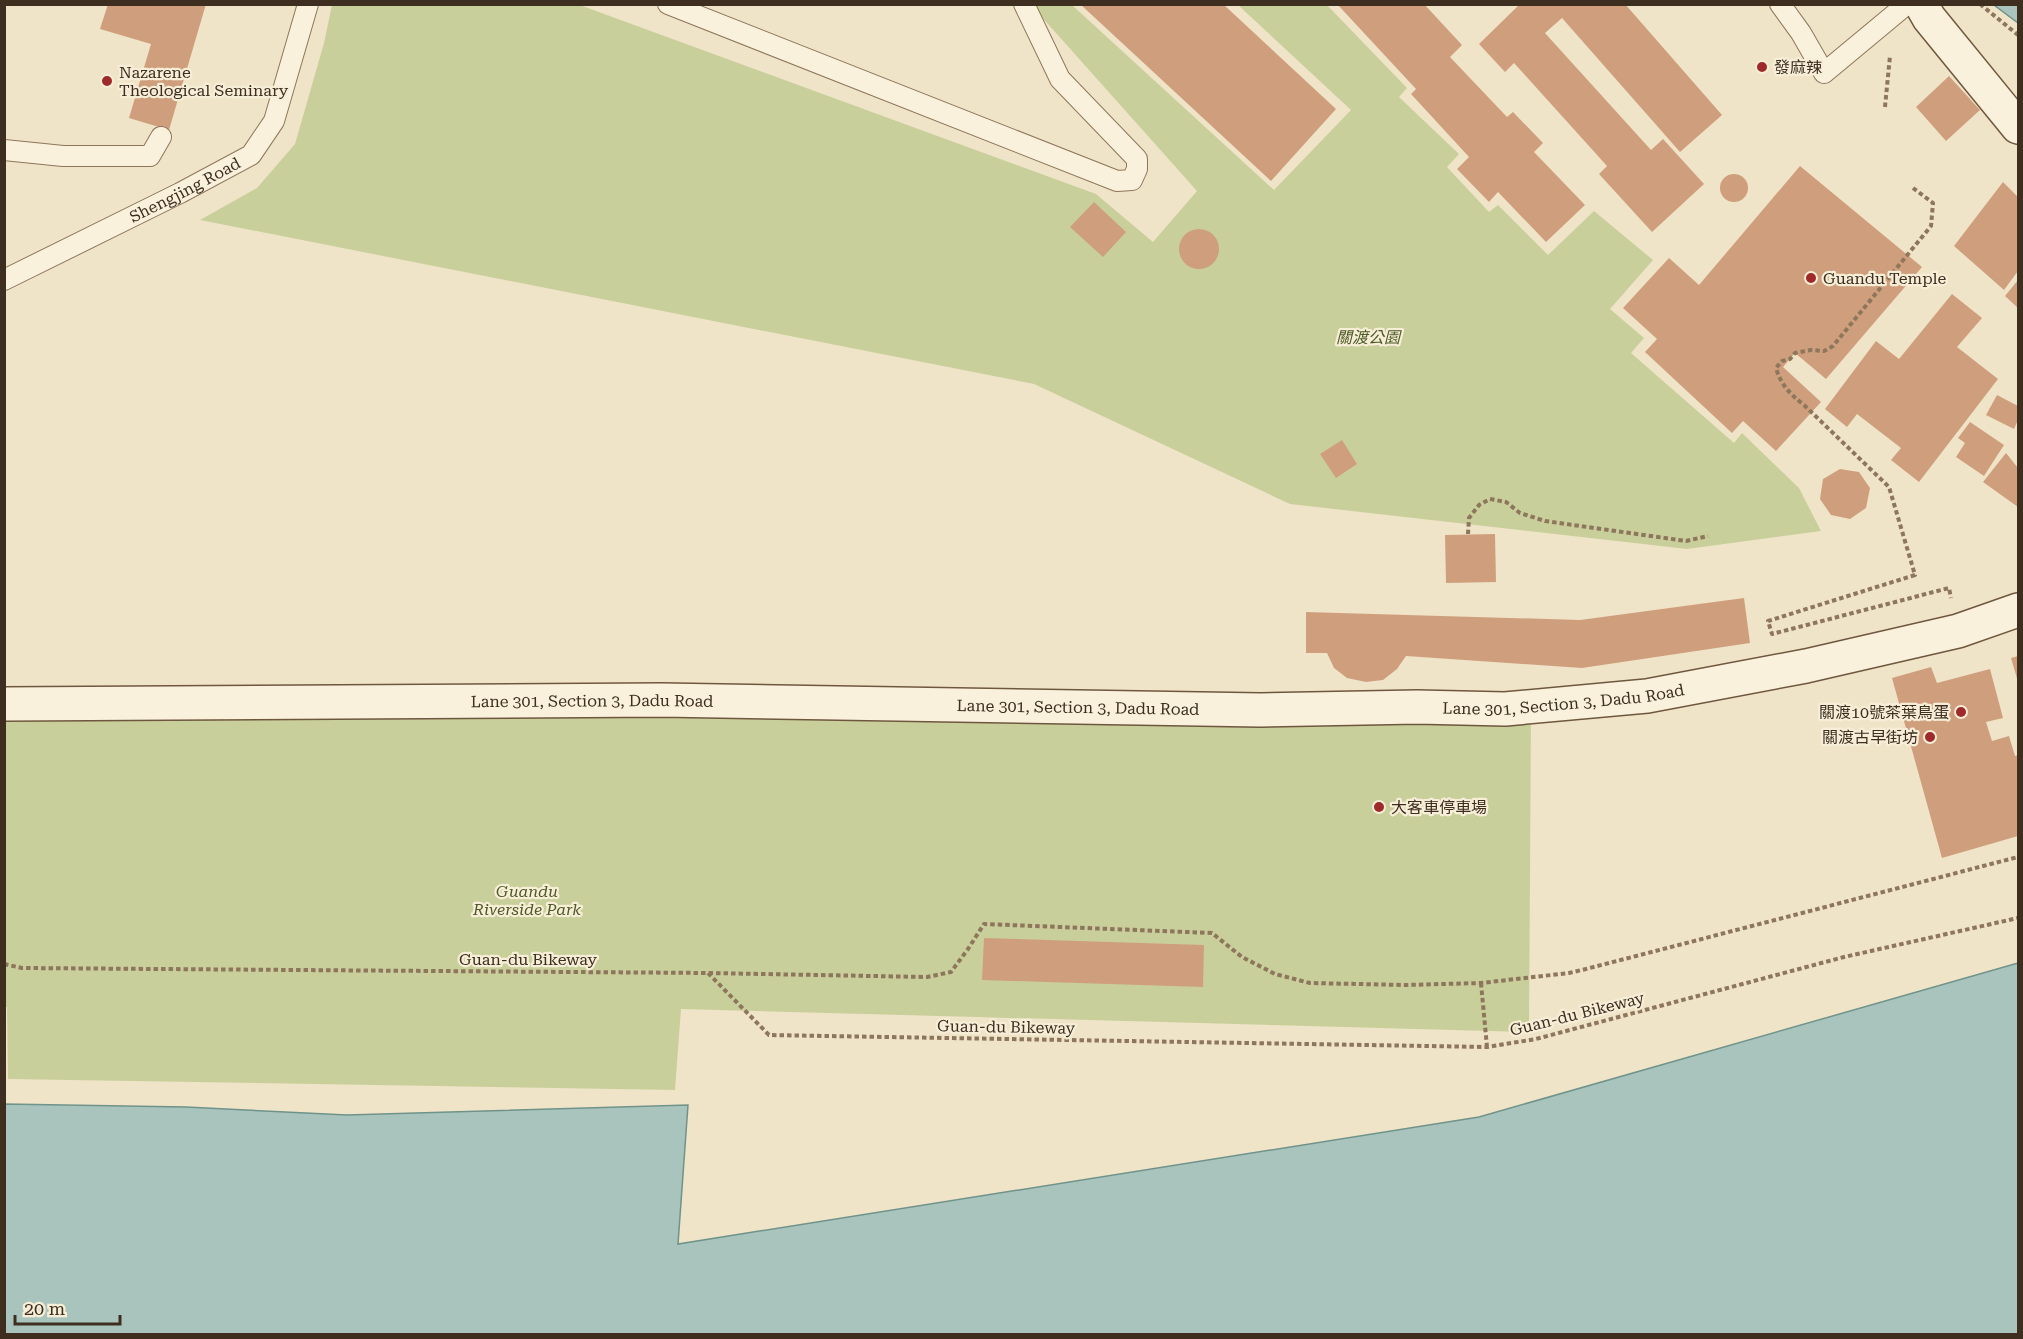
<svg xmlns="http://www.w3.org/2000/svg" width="2023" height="1339" viewBox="0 0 2023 1339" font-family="'Roboto Serif','Noto Sans TC',serif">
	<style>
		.green { fill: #c9cf9b }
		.water { fill: #a9c4bc; stroke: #6f938a; stroke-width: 1.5 }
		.building { fill: #cf9f7d }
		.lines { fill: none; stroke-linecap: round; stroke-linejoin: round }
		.lane-casing { stroke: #8d765c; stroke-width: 22 }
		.secondary-casing { stroke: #6f573f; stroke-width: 36 }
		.path { stroke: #8d765c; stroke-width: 4; stroke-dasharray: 4.5 3; stroke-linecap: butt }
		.lane { stroke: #faf1dc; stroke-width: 20 }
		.secondary { stroke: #faf1dc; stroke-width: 33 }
		.poi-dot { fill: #9e2a2b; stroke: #f7eed8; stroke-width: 2 }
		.labels { text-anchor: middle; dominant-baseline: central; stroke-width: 4.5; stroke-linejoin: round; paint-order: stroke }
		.poi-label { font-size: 16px; fill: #3d2e20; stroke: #f7eed8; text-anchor: start }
		.street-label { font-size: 16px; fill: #3d2e20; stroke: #f7eed8 }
		.park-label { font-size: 16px; font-style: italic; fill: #4d5a26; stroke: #f7eed8 }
	</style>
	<rect width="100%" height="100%" fill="#f0e4c8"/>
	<path class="green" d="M577,4L1096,194L1153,242L1197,191L1031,5H1072L1274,190L1351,110L1238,5H1327L1407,88L1399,97L1459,154L1447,167L1489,212L1498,205L1548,255L1594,211L1653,260L1610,309L1644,338L1631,353L1734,443L1742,433L1799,488L1821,531L1687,549L1290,504L1034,384L200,220L257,188L295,144L324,43L332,5Z
		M5,711H1531L1529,1032L681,1009L675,1090L8,1079L7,1007H5Z"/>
	<path class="water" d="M1994,5H2018V23Z
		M2018,963V1334H5V1104L186,1107L347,1115L688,1105L678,1244L1479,1117Z"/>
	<path class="building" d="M108,4H206L169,130L129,118L151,44L100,29Z
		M1080,4H1223L1336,109L1271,181Z
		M1337,4H1424L1462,45L1450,57L1507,117L1513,112L1543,143L1534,152L1585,205L1546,242L1498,192L1489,202L1457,169L1469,157L1411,94L1416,89Z
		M1520,4H1625L1722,115L1680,152L1562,18L1545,33L1651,150L1663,139L1704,184L1652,232L1599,174L1607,166L1514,63L1505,72L1479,44Z
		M1949,76L1980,110L1946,141L1916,107Z
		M1800,166L1922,267L1826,379L1795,353L1783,367L1821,402L1776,451L1743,421L1732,433L1645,352L1657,339L1623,308L1669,258L1699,285Z
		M1720 188a14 14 0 1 1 28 0a14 14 0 1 1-28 0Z
		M2003,182L2018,197V271L2004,290L1954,246Z
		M1094,202L1126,232L1103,257L1070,227Z
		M1179 249a20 20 0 1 1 40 0a20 20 0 1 1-40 0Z
		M2018,280V308L2005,296Z
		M1952,294L1982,318L1957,347L1998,379L1919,482L1891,460L1901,448L1857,414L1847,427L1825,409L1876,341L1899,359Z
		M1997,395L2018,406V420L2014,429L1986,415Z
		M1970,422L2004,445L1984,476L1956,457L1965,443L1958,438Z
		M1342,440L1357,464L1336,478L1320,454Z
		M2006,453L2018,468V507L1983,482Z
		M1840,469L1859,472L1870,488L1866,508L1850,519L1831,515L1820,499L1823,479Z
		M1495,534L1496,582L1446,583L1445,535Z
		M1744,598L1750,643L1582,668L1406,656L1397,669L1383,680L1366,682L1347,678L1334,668L1327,653H1306V612L1580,620Z
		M2018,656V682L2011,658Z
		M1931,667L1937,683L1990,669L2003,718L1986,722L1992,741L2009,736L2015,756L2018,755V836L1942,858L1892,678Z
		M984,938L1204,945L1203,987L982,980Z"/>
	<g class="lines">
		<defs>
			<g id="lane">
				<path d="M668,4L1117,181L1132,180L1137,169V159L1060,79L1024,4"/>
				<path d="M1780,4L1801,33L1824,73L1907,4"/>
				<path d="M4,150L63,156H150L161,137"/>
				<path id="s1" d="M4,280L180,193L251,155L274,121L308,4"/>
			</g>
			<g id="secondary">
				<path d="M1921,4L1929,18L2018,127"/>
				<path id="s2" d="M4,704L662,700L1261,710L1417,707L1505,709L1647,696L1806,666L1958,631L2018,610"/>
			</g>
		</defs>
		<use href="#lane" class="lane-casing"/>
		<use href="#secondary" class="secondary-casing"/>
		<path class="path" d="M1980,4L2018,35
			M1885,107L1890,56
			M1913,188L1933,203L1931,226L1833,346L1824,351L1811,350L1795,353L1790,359L1782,361L1776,368C1781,385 1790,394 1804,405L1889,487L1915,575L1768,621L1772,634L1949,588L1951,598
			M1468,534L1469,518L1479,505L1490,499L1506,502L1520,513L1545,521L1686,541L1708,536
			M4,964L22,968L708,973L927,977L951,972L968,949L984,924L1212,933L1242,957L1275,974L1310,983L1405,985L1481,983L1569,973L1586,969L2018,857
			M708,973L769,1035L1487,1047L1536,1039L1844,957L2018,918
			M1481,983L1487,1047"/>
		<use href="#lane" class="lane"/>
		<use href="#secondary" class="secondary"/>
	</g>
	<g class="poi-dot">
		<circle cx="1762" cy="67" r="6"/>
		<circle cx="107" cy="81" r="6"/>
		<circle cx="1811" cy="278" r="6"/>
		<circle cx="1961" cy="712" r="6"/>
		<circle cx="1930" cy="737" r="6"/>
		<circle cx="1379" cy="807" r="6"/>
	</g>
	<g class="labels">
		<g class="poi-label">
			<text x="1774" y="67">發麻辣</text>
			<text x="119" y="72">Nazarene<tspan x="119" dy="18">Theological Seminary</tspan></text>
			<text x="1823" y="278">Guandu Temple</text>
			<text x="1949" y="712" text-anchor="end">關渡10號茶葉鳥蛋</text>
			<text x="1918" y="737" text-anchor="end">關渡古早街坊</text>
			<text x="1391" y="807">大客車停車場</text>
		</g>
		<g class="street-label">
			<text stroke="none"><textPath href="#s1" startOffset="202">Shengjing Road</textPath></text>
			<text stroke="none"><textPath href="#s2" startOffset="1560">Lane 301, Section 3, Dadu Road</textPath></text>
			<text stroke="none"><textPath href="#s2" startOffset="588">Lane 301, Section 3, Dadu Road</textPath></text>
			<text stroke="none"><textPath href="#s2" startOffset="1074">Lane 301, Section 3, Dadu Road</textPath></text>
			<text x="528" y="959">Guan-du Bikeway</text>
			<text transform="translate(1577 1014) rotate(-14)">Guan-du Bikeway</text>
			<text transform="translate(1006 1027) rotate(1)">Guan-du Bikeway</text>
		</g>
		<g class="park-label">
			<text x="1368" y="337">關渡公園</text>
			<text x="527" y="891">Guandu<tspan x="527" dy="18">Riverside Park</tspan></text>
		</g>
	</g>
	<rect width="2023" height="1339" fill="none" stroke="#3d2e20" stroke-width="12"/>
	<path d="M15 1315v9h105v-9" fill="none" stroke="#3d2e20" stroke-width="3"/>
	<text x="24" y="1315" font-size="18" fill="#3d2e20" stroke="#f7eed8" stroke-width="4.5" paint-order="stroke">20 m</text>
</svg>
